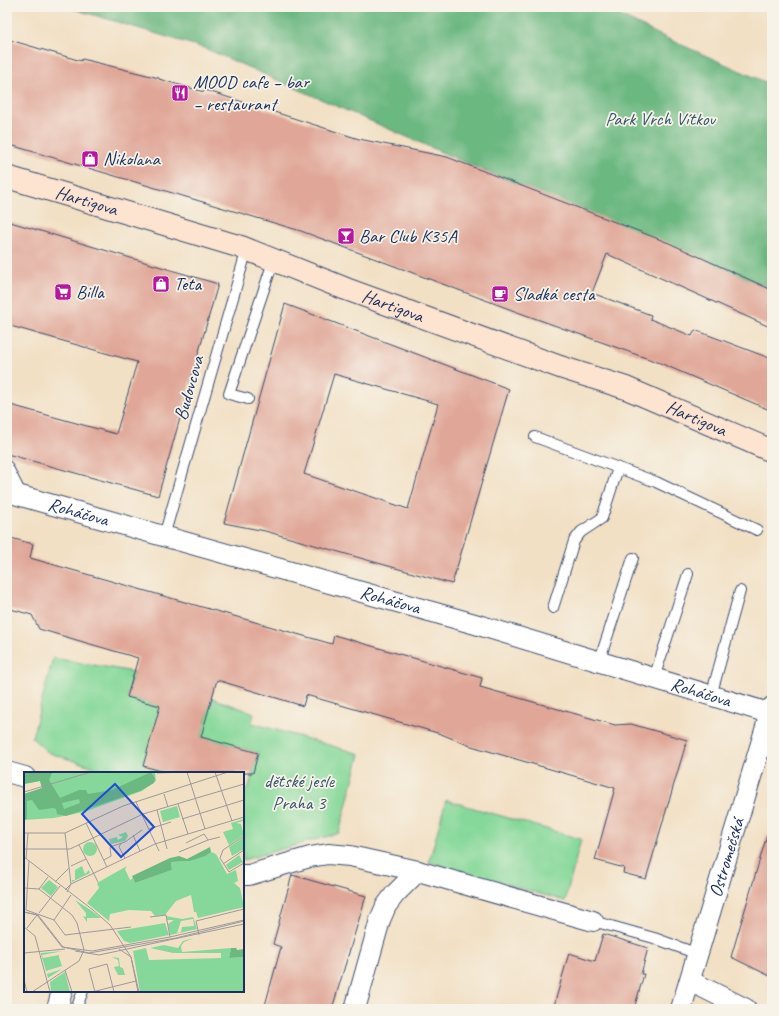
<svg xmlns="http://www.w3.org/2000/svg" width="779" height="1016" viewBox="0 0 779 1016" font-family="Caveat,sans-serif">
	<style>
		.green { fill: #85d899; stroke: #50847c }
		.forest { fill: #6cb881; stroke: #447470 }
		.building { fill: #e0a798; fill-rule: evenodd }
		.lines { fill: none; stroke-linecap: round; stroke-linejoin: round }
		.lane-casing { stroke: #3b4a6d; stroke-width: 12 }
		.street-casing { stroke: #3b4a6d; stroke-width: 22 }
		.secondary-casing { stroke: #3b4a6d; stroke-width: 24 }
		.lane { stroke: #fff; stroke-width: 10 }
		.street { stroke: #fff; stroke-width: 20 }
		.secondary { stroke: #fde4d0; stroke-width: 22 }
		.labels { text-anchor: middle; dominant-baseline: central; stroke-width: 3.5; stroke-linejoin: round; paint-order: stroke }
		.poi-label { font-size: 19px; fill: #1b2f5e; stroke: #f7f3e8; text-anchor: start }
		.park-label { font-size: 19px; fill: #36596d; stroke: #f7f3e8 }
		.street-label { font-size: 19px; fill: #1b2f5e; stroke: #f7f3e8 }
		.inset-road { fill: none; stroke: #9c999c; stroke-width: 1 }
		.view { fill: #1d4ed8; fill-opacity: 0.15; stroke: #1d4ed8; stroke-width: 2 }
		.inset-edge { fill: none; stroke: #1b2f5e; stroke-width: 2 }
	</style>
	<rect width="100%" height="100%" fill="#f7f3e8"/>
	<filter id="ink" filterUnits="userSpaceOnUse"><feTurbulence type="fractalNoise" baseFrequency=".025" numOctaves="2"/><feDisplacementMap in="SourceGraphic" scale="8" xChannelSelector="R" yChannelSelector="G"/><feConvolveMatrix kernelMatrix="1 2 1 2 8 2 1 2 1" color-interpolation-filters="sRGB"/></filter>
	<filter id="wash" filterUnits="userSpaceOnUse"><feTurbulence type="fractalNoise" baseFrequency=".012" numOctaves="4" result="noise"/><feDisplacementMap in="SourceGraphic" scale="16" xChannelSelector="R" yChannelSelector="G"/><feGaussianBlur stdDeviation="0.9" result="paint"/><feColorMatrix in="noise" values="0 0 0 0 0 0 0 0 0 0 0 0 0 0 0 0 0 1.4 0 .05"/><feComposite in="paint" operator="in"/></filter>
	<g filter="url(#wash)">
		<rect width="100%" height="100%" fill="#f2e0c5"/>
		<path class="green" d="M53,658L134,672L127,697L183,712L169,773H104V770L49,753L32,738Z
			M212,698L254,713L252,723L360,754L339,833L243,860V789L248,790L258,753L201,737Z
			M446,800L581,839L565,901L429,862Z"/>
		<path class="forest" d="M67,7H602L664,37L772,85V289L480,169L204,48Z"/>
		<g id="blocks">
			<path class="building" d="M10,40L81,61L82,59L159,78V79L204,92L205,90L359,139L447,157L669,243L772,290V328L607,254L592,293L651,315L650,319L692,336L695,330L772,359V411L660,363L520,313L301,231L7,144V52Z
				M7,221L218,284L158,496L7,454V404L116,434L137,362L7,325Z
				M285,304L509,389L452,584L265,531L224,523ZM334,374L438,404L408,509L304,474Z
				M7,537L33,544L30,558L332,644L334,635L482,678L480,687L615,725L631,724L687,740L646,879L623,873L624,868L595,860L615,788L468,745L441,734L306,695L303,706L217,680L201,737L258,753L253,773H169L143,766L160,706L127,697L138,658L39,629L32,615L7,608Z
				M767,835L772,836V977L731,957Z
				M292,875L366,896L332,1009H264L281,947L273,944Z
				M603,934L648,948L641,974H644L634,1009H553L569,953L595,961Z"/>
		</g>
	</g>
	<g filter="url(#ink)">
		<use href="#blocks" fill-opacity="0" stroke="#3b4a6d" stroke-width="1"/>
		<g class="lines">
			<defs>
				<path id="lane" d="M248,399L229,394L274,259
					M535,437L656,482L757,530
					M7,466L22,496
					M164,536L247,249
					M553,608L574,541L581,532L602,518L618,468
					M599,662L633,558
					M654,678L688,574
					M711,696L740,591
					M593,921L654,938L698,954
					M76,1009L83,991"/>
				<g id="street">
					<path id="s1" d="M7,492L475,624L772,714"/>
					<path d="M7,772L25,777"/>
					<path d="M243,875H249L310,857L328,854L350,856L418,871L593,921"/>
					<path d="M690,981L746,1009"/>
					<path d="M57,1009L62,991"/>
					<path d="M355,1009L380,920L386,906L395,894L418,871"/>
					<path id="s2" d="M681,1009L772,707"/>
				</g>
				<g id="secondary">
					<path id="s3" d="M7,177L241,247L346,289L560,367L626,388L772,451"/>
				</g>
			</defs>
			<use href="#lane" class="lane-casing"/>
			<use href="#street" class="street-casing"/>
			<use href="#secondary" class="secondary-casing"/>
			<use href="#lane" class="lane"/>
			<use href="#street" class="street"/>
			<use href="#secondary" class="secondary"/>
		</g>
	</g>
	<defs>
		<symbol id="restaurant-square" viewBox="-11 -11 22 22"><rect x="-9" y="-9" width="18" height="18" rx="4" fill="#b5179e" stroke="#f7f3e8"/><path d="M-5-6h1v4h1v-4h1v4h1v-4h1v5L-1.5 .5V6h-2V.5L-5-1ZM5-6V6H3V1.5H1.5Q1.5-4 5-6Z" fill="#fff"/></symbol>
		<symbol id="shop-square" viewBox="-11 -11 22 22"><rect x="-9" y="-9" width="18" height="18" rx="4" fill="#b5179e" stroke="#f7f3e8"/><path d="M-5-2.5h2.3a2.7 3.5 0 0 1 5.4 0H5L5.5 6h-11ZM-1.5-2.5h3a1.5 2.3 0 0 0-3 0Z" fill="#fff"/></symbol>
		<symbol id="bar-square" viewBox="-11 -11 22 22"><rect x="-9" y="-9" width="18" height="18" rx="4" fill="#b5179e" stroke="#f7f3e8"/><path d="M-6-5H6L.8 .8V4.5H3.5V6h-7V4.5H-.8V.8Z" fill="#fff"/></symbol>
		<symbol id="supermarket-square" viewBox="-11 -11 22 22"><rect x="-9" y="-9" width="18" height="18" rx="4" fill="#b5179e" stroke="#f7f3e8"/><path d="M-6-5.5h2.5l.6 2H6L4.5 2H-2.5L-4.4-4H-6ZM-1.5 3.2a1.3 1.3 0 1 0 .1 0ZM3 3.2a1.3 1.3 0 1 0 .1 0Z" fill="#fff"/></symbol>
		<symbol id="cafe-square" viewBox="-11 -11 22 22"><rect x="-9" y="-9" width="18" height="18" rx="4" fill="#b5179e" stroke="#f7f3e8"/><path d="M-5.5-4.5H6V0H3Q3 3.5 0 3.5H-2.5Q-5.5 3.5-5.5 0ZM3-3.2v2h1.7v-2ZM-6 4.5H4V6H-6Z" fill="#fff"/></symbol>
	</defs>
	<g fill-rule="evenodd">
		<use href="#restaurant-square" x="170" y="83" width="20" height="20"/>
		<use href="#shop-square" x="80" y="149" width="20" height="20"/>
		<use href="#bar-square" x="336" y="226" width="20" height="20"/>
		<use href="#shop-square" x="151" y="274" width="20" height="20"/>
		<use href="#supermarket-square" x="53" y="282" width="20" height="20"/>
		<use href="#cafe-square" x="490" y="284" width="20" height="20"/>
	</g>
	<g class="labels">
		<g class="poi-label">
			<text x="193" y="82">MOOD cafe – bar<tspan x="193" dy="22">– restaurant</tspan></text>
			<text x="103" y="159">Nikolana</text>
			<text x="359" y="236">Bar Club K35A</text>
			<text x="174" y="284">Teta</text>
			<text x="76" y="292">Billa</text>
			<text x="513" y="294">Sladká cesta</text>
		</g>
		<g class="park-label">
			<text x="660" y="119">Park Vrch Vítkov</text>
			<text x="299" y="781">dětské jesle<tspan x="299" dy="22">Praha 3</tspan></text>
		</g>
		<g class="street-label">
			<text stroke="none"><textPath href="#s3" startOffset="83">Hartigova</textPath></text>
			<text stroke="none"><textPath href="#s3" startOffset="407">Hartigova</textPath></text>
			<text transform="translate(189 388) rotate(-74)">Budovcova</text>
			<text stroke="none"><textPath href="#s3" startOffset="731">Hartigova</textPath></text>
			<text stroke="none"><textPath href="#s1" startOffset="74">Roháčova</textPath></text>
			<text stroke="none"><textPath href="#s1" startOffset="398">Roháčova</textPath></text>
			<text stroke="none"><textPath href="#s1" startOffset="722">Roháčova</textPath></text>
			<text stroke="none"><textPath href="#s2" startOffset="158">Ostromečská</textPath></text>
		</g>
	</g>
	<g transform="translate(24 772)">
		<rect width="220" height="220" fill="#f2e0c5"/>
		<path d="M0,0H131L132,9L118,19L60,40L30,46L0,48V22L18,16L16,9L0,12ZM153,34L156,45L139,50L136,39ZM220,47V51L219,49L212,51L217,52L220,63L205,73L199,60L209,57L207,51ZM102,60L104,64L101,69L87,72L85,67L93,65L94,68L99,65L94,63ZM220,65V77L208,84L205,75ZM59 77a7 7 0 1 1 14 0a7 7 0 1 1-14 0ZM187,80L192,82L203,102L212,98L214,109L210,111L216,116L220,135L174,146L172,140H170L167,123L152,129L141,143L131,144L127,139L105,138L86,142L85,149L63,131L75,116L73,111L103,94L101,97L106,108L109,106L111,111L148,98L147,90L166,89ZM215,83L219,90L205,98L202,93ZM58,94L61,102L65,98L66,101L48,110V108H51V98ZM25,108L34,115L27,124L17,116ZM51,128L68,139L77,146H63V150L59,144L62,145V141ZM142,144L158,147L169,145L173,157L146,163L144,152L150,148H143ZM169,147L170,154L158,155L157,160L153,161L157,149ZM141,151L145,163L106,171L100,169L93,159ZM170,166L160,170L157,174L158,180L207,176L205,186L220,185V220H116L109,179L122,176L125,188L197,186V181H149L126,176L140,173L154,176L159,169ZM39,179L18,183L19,186L35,183V185L38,194L22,199L23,202L38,197L24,206L17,182V181ZM88,185L95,186L96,195L99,196L101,203H94L90,195L95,194L94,188ZM41,200L46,220H27L26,210Z" fill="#85d899" fill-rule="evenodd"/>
		<path d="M0,0H35L28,1L25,8L36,26L55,18H62L64,22L88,18L127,0L131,6L130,11L116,19L42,44L33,42L32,37L29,36L15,38L8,28L3,29V47L0,48V22L18,16L16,9L0,12ZM55,27L56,31L40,37L38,31ZM186,75L187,80L181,84L166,89L147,90L148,98L111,111L108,104L146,86L155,84L163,87ZM211,173L213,178L220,177V185L205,186L207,176H212Z" fill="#6cb881" fill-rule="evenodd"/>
		<path class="inset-road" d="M163,0L181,57M191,0L208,49M133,1L163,0M0,20L67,0M140,22L144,35M112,30L135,79M154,32L164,62M133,38L143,77M158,47L220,28M62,51L83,95M125,57L147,50M0,61H41L99,34L204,0M41,61L47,112L43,120M109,63L116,79M220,64L199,78L196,86L205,100L220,91M184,68L196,65M97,71L95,75L101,86M55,73L74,110M0,77H46L119,42L220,12M155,80L184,68L180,62L162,71M0,85L69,138L86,153L107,185L114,220M2,87L4,61M80,88L87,84L86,75L101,70L118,58M5,89L2,138L30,148L41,163L107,155M199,92L220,78M47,94L62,87M31,110L45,96M0,116L15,117M15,117L24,105M41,118L47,112L131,72L220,45M0,140L13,143M0,140L14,143L39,175L65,181L152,166L220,149M15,141L36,114M13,143L38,175L68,179L146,165L220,148M126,145L142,143L146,165M30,148L47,123M0,155L11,164L26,220M3,156L13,143M175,163L172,149L220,137M95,177L107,185L115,220M51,179L75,183L220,152M0,181L41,177M41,198L48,220M0,208L3,220M8,220L55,189L60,178L53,151L48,143L15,117M68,220L112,209M71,220L65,197L83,192L90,220"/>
		<path class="view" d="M91,12L130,55L97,85L58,42Z"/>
		<rect width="220" height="220" class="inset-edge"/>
	</g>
	<rect width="779" height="1016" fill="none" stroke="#f7f3e8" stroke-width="24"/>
</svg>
